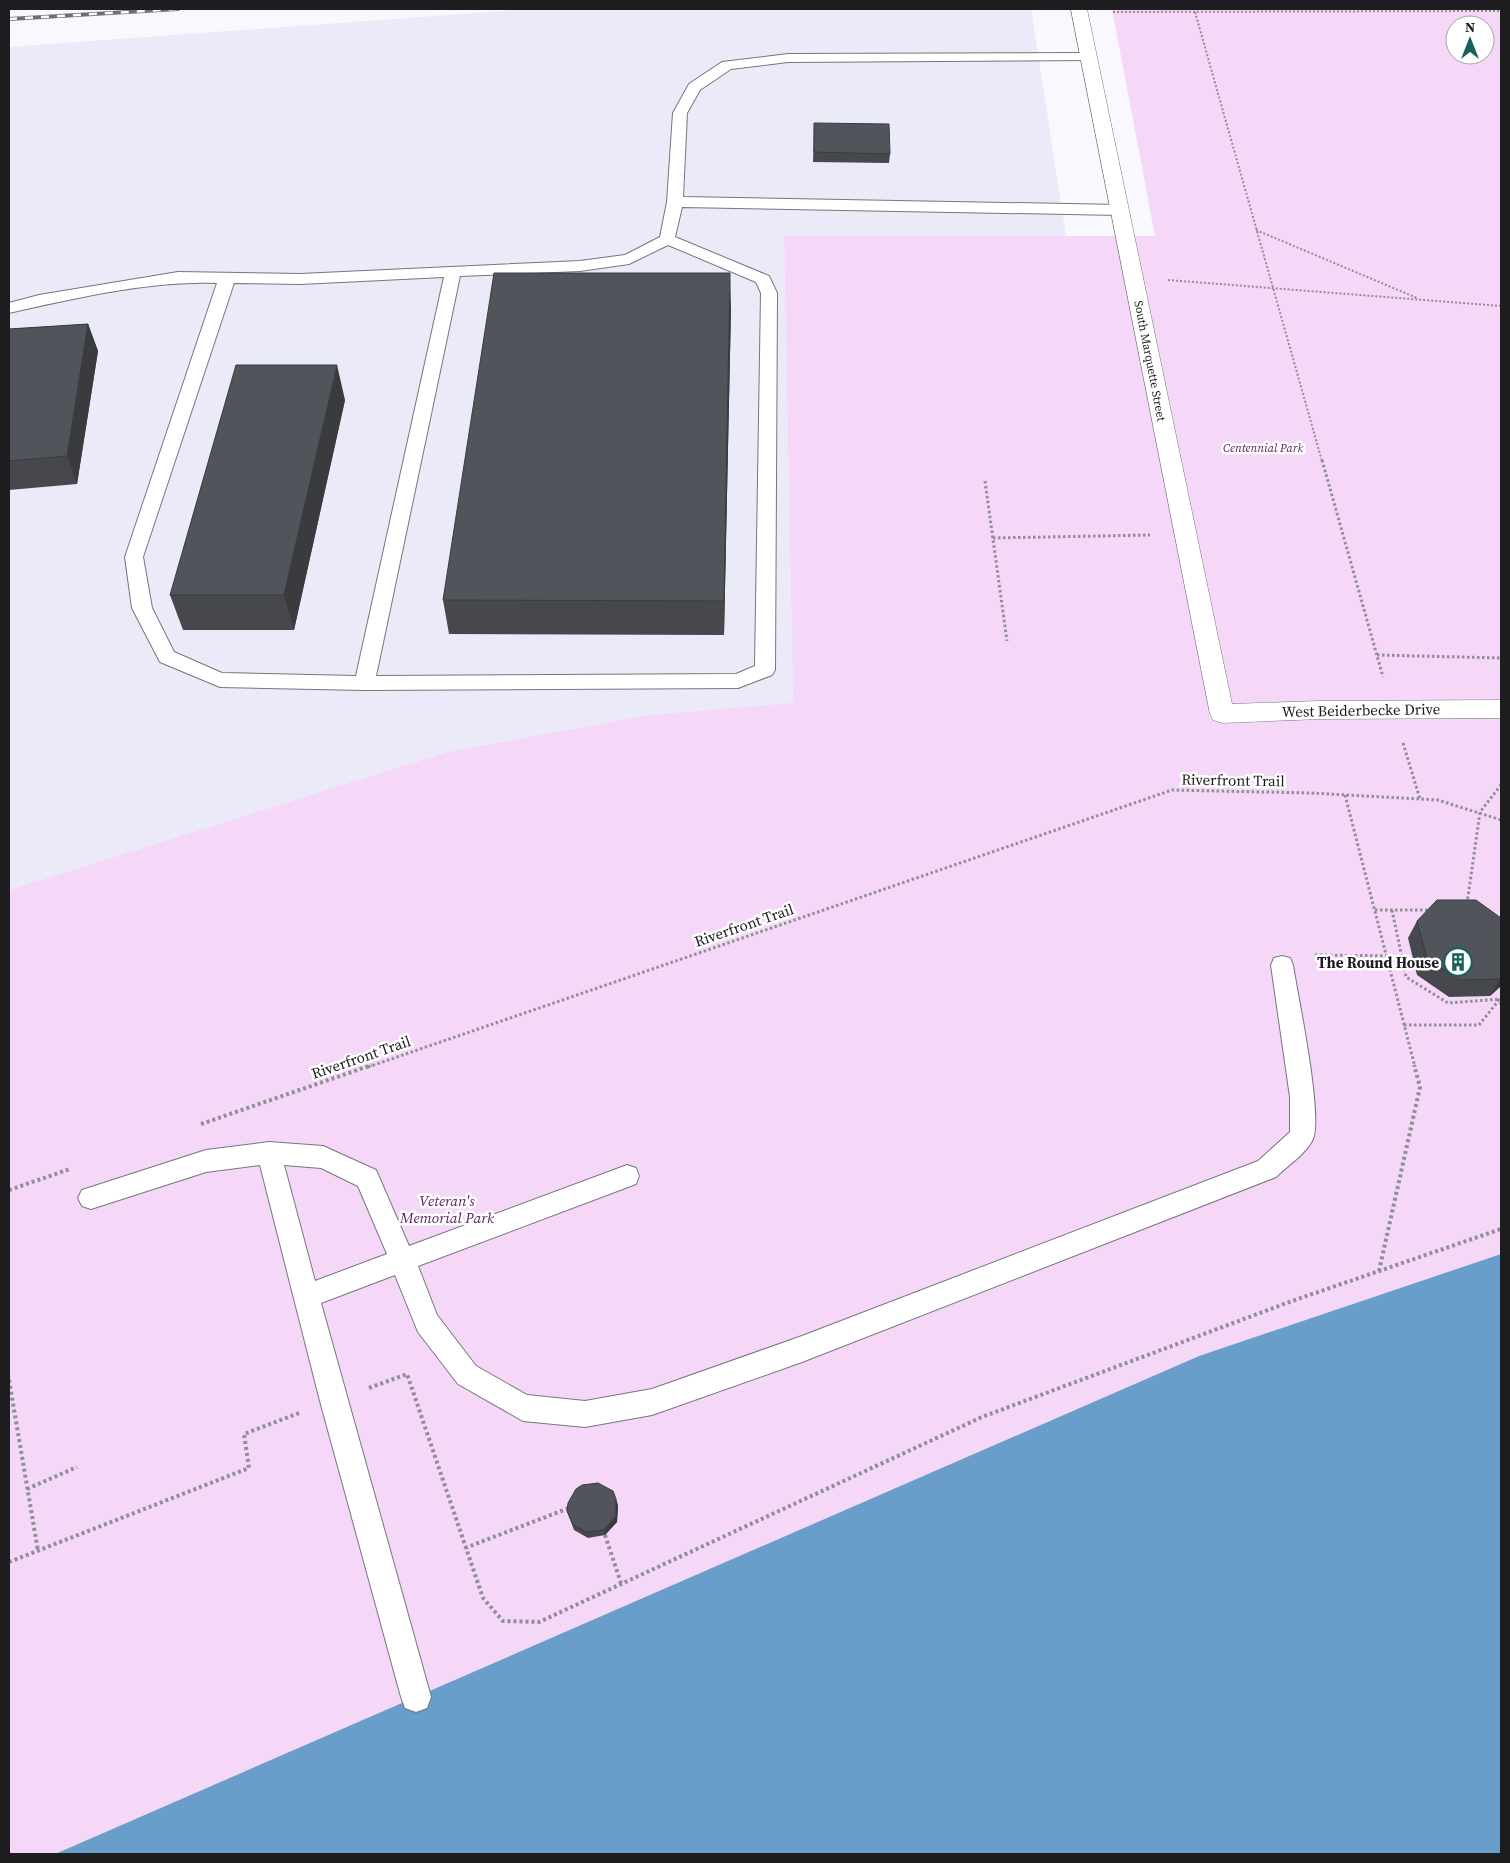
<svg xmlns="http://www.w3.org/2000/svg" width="1510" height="1863" viewBox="0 0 1510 1863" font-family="'Source Serif 4',serif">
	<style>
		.built { fill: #eaeaf9 }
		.green { fill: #f5d7f7; fill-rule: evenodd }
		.water { fill: #6a9eca }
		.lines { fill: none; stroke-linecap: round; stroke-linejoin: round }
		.lane-casing { stroke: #76767d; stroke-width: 2 }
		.street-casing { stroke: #76767d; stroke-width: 1 }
		.path-far2 { stroke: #8f8f94; stroke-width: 2; stroke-dasharray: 2 2; stroke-linecap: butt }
		.path-far1 { stroke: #8f8f94; stroke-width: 3; stroke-dasharray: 2.5 2.5; stroke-linecap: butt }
		.path { stroke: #8f8f94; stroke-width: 4; stroke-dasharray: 3 3; stroke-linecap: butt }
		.lane { fill: #fff; fill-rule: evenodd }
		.street { fill: #fff; fill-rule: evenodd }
		.rail-casing { stroke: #6e6e73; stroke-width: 4 }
		.rail { stroke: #fff; stroke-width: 2.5; stroke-dasharray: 8; stroke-linecap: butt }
		.wall { fill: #46484d }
		.shaded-wall { fill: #393b3f }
		.building { fill: #51545a; stroke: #393b3f }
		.labels { text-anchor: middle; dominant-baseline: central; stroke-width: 5; stroke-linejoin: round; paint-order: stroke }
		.far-street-label { font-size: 12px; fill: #1d1d20; stroke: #fff }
		.far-park-label { font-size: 12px; font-style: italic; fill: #5b2461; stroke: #fff }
		.street-label { font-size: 15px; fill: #1d1d20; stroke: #fff }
		.poi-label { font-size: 15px; font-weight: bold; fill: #1d1d20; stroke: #fff; text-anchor: end }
		.park-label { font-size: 15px; font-style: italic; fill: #5b2461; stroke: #fff }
	</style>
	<rect width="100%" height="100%" fill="#f8f8fe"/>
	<path class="built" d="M530,9H1031L1066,236H784L793,704L649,715L447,752L9,890V47Z"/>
	<path class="green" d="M1112,9H1501V1254L1199,1356L55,1854H9V890L447,752L649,715L793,703L784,236H1155ZM1455,25H1485V55H1455Z"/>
	<path class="water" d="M1501,1254V1854H55L1199,1356Z"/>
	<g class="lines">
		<defs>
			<path id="lane" d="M1089,53L1096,57L1094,60L788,62L731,69L700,90L687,113L683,197L1120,205L1128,210L1120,215L682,207L675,237L769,276L777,293L775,670L772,675L738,688L364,690L220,687L160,662L132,608L125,557L217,283C147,281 77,298 9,313V303L39,295L178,272L300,274L580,261L625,255L660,237L667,202L673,113L689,84L722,62L788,54ZM668,245L756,282L761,293L755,666L736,674L376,676L460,276L580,271L629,264ZM444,277L356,676L222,673L174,652L152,608L143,557L234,283L300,284Z
				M1282,956L1290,958L1293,965C1298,997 1323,1115 1313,1139C1307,1153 1287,1166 1276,1177L802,1362L652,1415L585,1427L523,1421L458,1384L418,1332L395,1275L321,1303L431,1697L427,1708L416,1712L405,1708L401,1697L320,1401L260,1165L206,1172L91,1209L82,1206L78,1198L82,1190L206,1150L269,1142L323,1146L376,1170L409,1246L627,1165L636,1168L639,1176L636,1184L418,1266L437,1315L476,1366L527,1395L585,1401L652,1389L802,1336L1258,1161L1290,1132V1097L1271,965L1274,958ZM284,1165L321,1168L358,1186L387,1254L315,1281Z"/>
			<path id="street" d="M1071,9H1087L1232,704L1319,701L1501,700V718L1319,719L1222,723L1213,720L1210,714Z"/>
		</defs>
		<use href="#lane" class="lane-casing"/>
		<use href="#street" class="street-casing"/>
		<path class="path-far2" d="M1113,12L1501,11
			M1195,12L1322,461
			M1256,230L1417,298
			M1168,280L1501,306"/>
		<path class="path-far1" d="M1322,460L1383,677
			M985,481L1007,641
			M993,538L1150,535
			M1377,655L1501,658
			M1403,743L1420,799
			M1345,795L1415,1067
			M1467,904L1480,812L1501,785
			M1375,910H1432
			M1392,910L1406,977L1448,1003L1501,999
			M1315,955L1401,956
			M1404,1025H1479L1499,1000L1501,1004
			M368,1067L1172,790L1311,793L1438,800L1501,820"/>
		<path class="path" d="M201,1124L372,1065
			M9,1190L70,1169
			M1379,1271L1420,1087L1414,1065
			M9,1380L38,1551
			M369,1388L407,1374L483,1598L503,1621L539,1622L982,1417L1292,1301L1501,1229
			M27,1489L77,1467
			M605,1535L621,1583
			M465,1548L569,1508
			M9,1562L249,1468L244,1434L299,1413"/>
		<use href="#lane" class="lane"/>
		<use href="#street" class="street"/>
		<defs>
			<path id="rail" d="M9,19L178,9"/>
		</defs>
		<use href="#rail" class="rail-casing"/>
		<use href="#rail" class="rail"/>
	</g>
	<path class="wall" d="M814,123L890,154L889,163L813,162Z
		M731,308L724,635L449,634L443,600Z
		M88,324L98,351L77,484L9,490V329Z
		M345,400L294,630H183L170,595Z
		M1501,918V986L1490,996L1449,997L1417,975L1408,938L1417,921Z
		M618,1505L617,1522L605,1535L588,1538L574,1530L567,1511Z"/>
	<path class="shaded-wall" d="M730,273L731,308L724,635V601Z
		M88,324L98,351L77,484L67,456Z
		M337,365L345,400L294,630L284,595Z
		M1501,978V986L1490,996L1500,979Z
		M616,1499L618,1505L617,1522L605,1535L604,1530Z"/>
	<path class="building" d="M814,123L889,124L890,154L814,152Z
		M494,273H730L724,601L443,600Z
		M88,324L67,456L9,461V329Z
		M236,365H337L284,595H170Z
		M1437,900H1476L1501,918V978L1500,979L1459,980L1427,958L1417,921Z
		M598,1483L613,1491L616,1499V1516L604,1530L587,1532L573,1525L567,1511L568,1503L576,1489L582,1485Z"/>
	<defs>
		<symbol id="building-ring" viewBox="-11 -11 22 22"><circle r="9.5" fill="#fff" stroke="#16625b" stroke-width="1.5"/><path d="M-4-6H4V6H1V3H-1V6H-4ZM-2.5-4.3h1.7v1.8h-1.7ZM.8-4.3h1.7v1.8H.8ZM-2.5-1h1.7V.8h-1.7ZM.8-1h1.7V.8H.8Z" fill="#16625b"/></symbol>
	</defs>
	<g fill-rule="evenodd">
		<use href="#building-ring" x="1442" y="946" width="32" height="32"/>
	</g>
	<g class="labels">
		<g class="far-street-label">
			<text transform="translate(1150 361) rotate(79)">South Marquette Street</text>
		</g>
		<g class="far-park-label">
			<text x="1263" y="448">Centennial Park</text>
		</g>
		<g class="street-label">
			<text transform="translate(1361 710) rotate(-1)">West Beiderbecke Drive</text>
			<text transform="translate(1233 780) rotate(1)">Riverfront Trail</text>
			<text transform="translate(744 925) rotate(-19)">Riverfront Trail</text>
			<text transform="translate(361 1057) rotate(-19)">Riverfront Trail</text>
		</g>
		<g class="poi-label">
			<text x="1439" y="962">The Round House</text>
		</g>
		<g class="park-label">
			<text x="447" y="1200">Veteran's<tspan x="447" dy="17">Memorial Park</tspan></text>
		</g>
	</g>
	<rect width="1510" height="1863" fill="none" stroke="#1d1d20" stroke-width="20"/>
	<g transform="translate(1470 40)"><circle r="24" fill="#ffffff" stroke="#a5a5a6"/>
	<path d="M0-4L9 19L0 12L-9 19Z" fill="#16625b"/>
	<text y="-8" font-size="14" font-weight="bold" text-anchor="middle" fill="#1d1d20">N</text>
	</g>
</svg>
